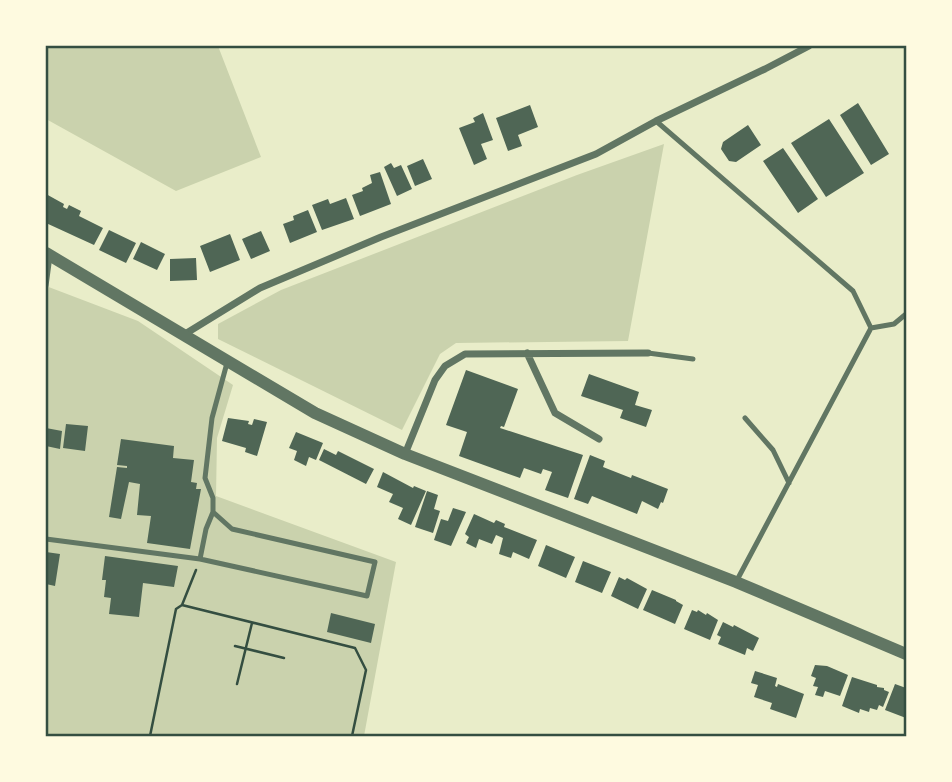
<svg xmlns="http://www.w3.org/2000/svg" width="952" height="782" viewBox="0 0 952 782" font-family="Mulish,sans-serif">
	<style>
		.green { fill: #cad2ad }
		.building { fill: #4f6655 }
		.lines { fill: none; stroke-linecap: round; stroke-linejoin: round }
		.path { stroke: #344e41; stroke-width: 2.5 }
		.service { stroke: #617663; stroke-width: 5 }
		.minor { stroke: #617663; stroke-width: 7 }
		.tertiary { stroke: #617663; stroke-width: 12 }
		.neatline { fill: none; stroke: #344e41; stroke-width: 2.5 }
	</style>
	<rect width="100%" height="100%" fill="#e9edc9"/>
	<path class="green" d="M46,46H218L261,157L176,191L46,119Z
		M664,144L628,341L456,343L440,354L402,430L218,339V324L281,290L577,175Z
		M46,286L138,321L233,385L217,438L216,496L396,562L364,736H46Z"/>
	<path class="building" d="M858,103L889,154L871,165L840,115Z
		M530,105L538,127L518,135L522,146L508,151L496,118Z
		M483,113L493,140L481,144L487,159L474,165L459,128L475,122L473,118Z
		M829,119L864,173L826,197L791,143Z
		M748,125L761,145L736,162L729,161L721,149L723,142Z
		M783,148L818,199L798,213L763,161Z
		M423,159L432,179L415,186L407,166Z
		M391,163L394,168L401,165L412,189L397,196L384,167Z
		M380,172L391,204L360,216L352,195L363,191L362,188L372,183L370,175Z
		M46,194L64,204L63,207L67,209L69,205L81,211L79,216L103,228L94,245L46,223Z
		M346,198L354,219L322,230L312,205L328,199L330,204Z
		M308,210L317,232L290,243L283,224L294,220L293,216Z
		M109,230L136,243L126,263L99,250Z
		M261,231L270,251L251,259L242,239Z
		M230,234L240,260L210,272L200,246Z
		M141,242L165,254L157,270L133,259Z
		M196,258L197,280L170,281V259Z
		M466,370L518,389L504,427L501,426L500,428L583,455L568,498L545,490L552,472L543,469L541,474L524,468L520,478L459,456L467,432L446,425Z
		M589,374L639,392L635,405L652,410L646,427L620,418L623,410L581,396Z
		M228,418L249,421L248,424L252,425L254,419L267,422L257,456L245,452L246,448L222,441Z
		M66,424L88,426L85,451L63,448Z
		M46,428L62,431L60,449L46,446Z
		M296,432L323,443L316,460L309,457L306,466L294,460L297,451L289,448Z
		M121,439L174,446L173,458L194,460L191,482L197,483L196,489H201L190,549L147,543L151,516L137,515L140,484L129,482L121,519L109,517L117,467L127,468V466L117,465Z
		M324,449L336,455L338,451L374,469L366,484L319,460Z
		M590,455L605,461L603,467L631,478L632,475L668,489L663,503L661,502L658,509L642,501L637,514L592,496L588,504L574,499Z
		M383,472L413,488L414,486L426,491L411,525L398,519L403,508L389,502L393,494L377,487Z
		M427,491L438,495L434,509L440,511L433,533L415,527Z
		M453,508L466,512L451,546L434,540L441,519L448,521Z
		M474,514L494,523L496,520L505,524L504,527L537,540L529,559L513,552L511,558L499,554L503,538L496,535L492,544L479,539L476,548L466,543L469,537L465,534Z
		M546,545L575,557L566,578L538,566Z
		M46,552L60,554L55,586L46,584Z
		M105,556L178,566L174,587L143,583L139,617L109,614L111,598L104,597L106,580H102Z
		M583,561L611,572L602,593L575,582Z
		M619,577L625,580L627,578L647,589L638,609L611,596Z
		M652,590L676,600V601L683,605L675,624L643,610Z
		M692,610L697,612L698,610L706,615L707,613L718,620L710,640L684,629Z
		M331,613L375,624L371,643L327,632Z
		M723,622L733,627L734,625L759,638L753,651L747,648L745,655L718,644L721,637L717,635Z
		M815,665L827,666L848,675L840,696L825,691L823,697L815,695L818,687L813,686L816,678L811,676Z
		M755,671L777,678L775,686L777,687L778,684L804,694L796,718L770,709L772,703L754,697L758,685L751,683Z
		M852,677L877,685V687L884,688V690L889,692L883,707L879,705L877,710L870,708L869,712L860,709L859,713L842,706Z
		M895,684L906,688V718L885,710Z"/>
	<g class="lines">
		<path class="path" d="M182,605L355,648L366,670L352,736
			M235,646L284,658
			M237,684L252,623
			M150,736L176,609L182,605L196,570"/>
		<path class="service" d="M656,121L853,291L871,328L736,582
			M46,286L50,256
			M871,328L894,324L906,314
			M648,353L693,359
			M745,418L773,450L789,483
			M46,539L200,559L367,596L375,562L232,529L213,512
			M200,559L206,529L213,512V498L205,478L212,418L227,363"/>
		<path class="minor" d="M185,334L260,288L381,237L596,154L656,121L765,69L809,46
			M527,353L555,413L599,439
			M405,454L435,380L445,366L465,354L648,353"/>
		<path class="tertiary" d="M46,253L315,413L405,454L736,582L906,654"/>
	</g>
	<rect width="952" height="782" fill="none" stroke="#fefae0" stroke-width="94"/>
	<rect x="47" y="47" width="858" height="688" class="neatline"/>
</svg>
